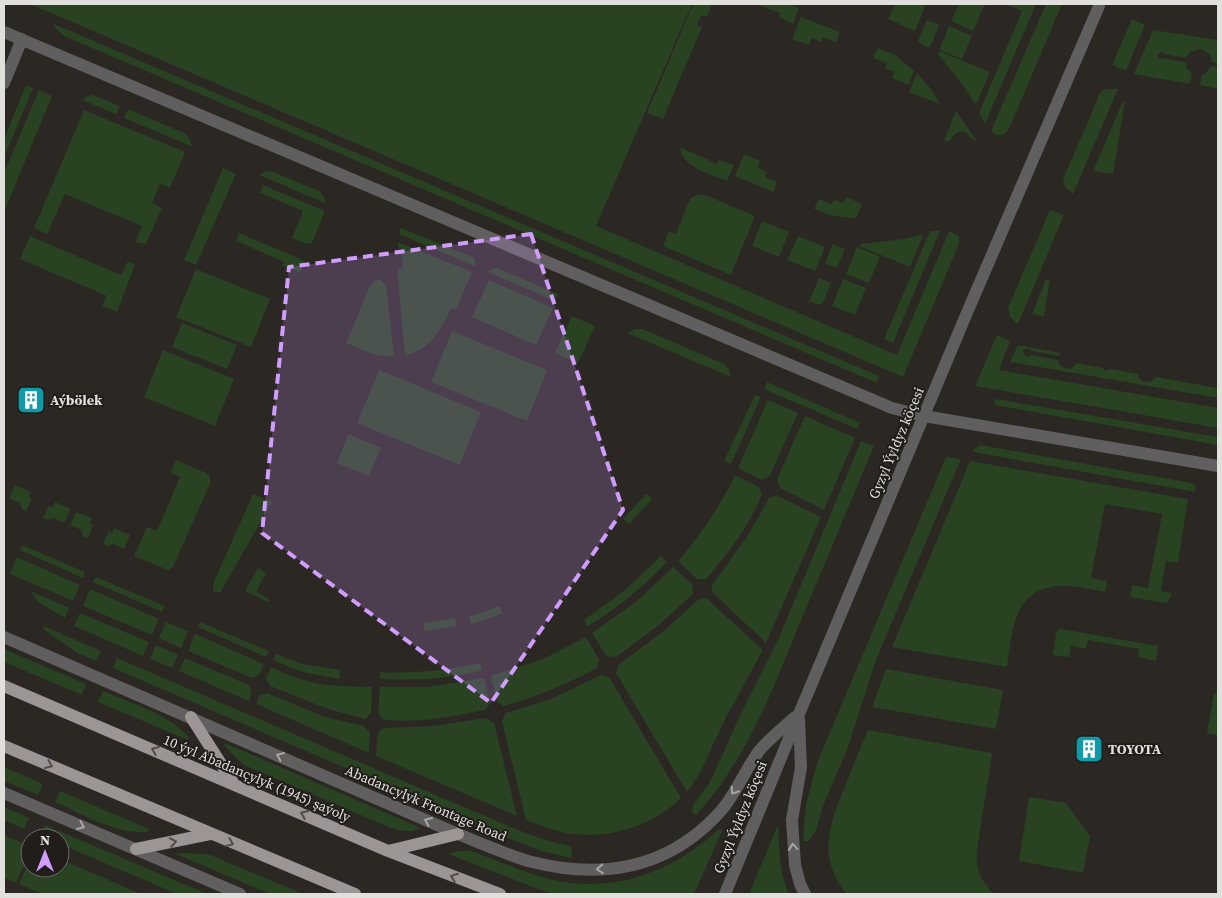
<svg xmlns="http://www.w3.org/2000/svg" width="1222" height="898" viewBox="0 0 1222 898" font-family="'Source Serif 4',serif">
	<style>
		.green { fill: #284222 }
		.lines { fill: none; stroke-linecap: round; stroke-linejoin: round }
		.street { stroke: #615e5f; stroke-width: 12 }
		.primary { stroke: #9b9595; stroke-width: 12 }
		.oneway { stroke: #524d4b }
		.oneway2 { stroke: #a8a6a4 }
		.marked { fill: #d09dff; fill-opacity: 0.2; stroke: #d09dff; stroke-width: 4; stroke-dasharray: 10 6; stroke-linejoin: round }
		.labels { text-anchor: middle; dominant-baseline: central; stroke-width: 4; stroke-linejoin: round; paint-order: stroke }
		.poi-label { font-size: 14px; font-weight: bold; fill: #e2e0dd; stroke: #211d1a; text-anchor: start }
		.street-label { font-size: 14px; fill: #e2e0dd; stroke: #211d1a }
	</style>
	<rect width="100%" height="100%" fill="#2b2723"/>
	<path class="green" d="M30,4H692L596,226L897,355L949,231L959,236V244L903,377Z
		M693,4H712L707,17L701,15L697,25L702,27L663,119L647,113Z
		M756,4H789L799,8L793,24L779,17L780,13Z
		M895,4H919L925,6L915,31L888,19Z
		M959,4H985L973,31L951,21Z
		M1006,4H1036L985,124L979,113L1022,11Z
		M1046,4H1062L1009,129L1003,135H996L991,131Z
		M801,17L840,32L836,42L823,37L821,42L812,38L809,45L792,39Z
		M1132,19L1145,25L1126,71L1112,65Z
		M927,20L939,25L931,45L927,48L918,41Z
		M54,24L879,376L877,383L64,36L56,29Z
		M949,26L972,36L962,59L939,50Z
		M1153,30L1218,40V63L1212,62L1210,55L1201,49L1190,52L1186,58L1164,54L1161,52L1157,55L1160,59L1163,58L1185,62L1187,69L1192,73L1190,84L1134,74Z
		M878,48L895,55L914,71L908,85L892,78L894,72L885,68L887,63L873,58Z
		M939,51L990,72L977,103H974L965,88L938,54Z
		M1211,66L1218,67V89L1200,85L1202,75L1207,72Z
		M917,73L931,89L940,104L909,92Z
		M26,85L33,88L4,158V139Z
		M1105,89H1118L1073,194L1065,187L1063,179L1101,91Z
		M39,90L52,96L4,212V173Z
		M93,95L120,106L116,114L82,100L88,96Z
		M1123,101H1125L1113,174L1093,171Z
		M128,109L184,133L189,138L193,147L124,118Z
		M84,110L185,152L170,188L160,184L152,203L162,208L146,244L135,242L142,226L65,194L47,234L34,228Z
		M956,111L976,140H973C962,127 958,129 949,142L944,140Z
		M680,147L717,164L719,160L734,165L727,181C711,174 682,168 680,147Z
		M744,154L760,161L758,168L767,172L765,177L777,182L773,192L735,176Z
		M223,168L236,174L196,265L184,260Z
		M271,171L319,191L324,197L325,203L259,175L264,172Z
		M263,185L325,211L312,243H304L292,238L303,211L260,193Z
		M697,195H705L755,216L731,275L663,246L669,231L676,234L688,203L692,197Z
		M846,197L862,204L856,218L832,216L814,209L819,199L831,204L834,200L843,203Z
		M1050,210L1064,215L1018,324L1010,317L1008,308Z
		M762,221L789,232L779,257L752,246Z
		M401,228L472,257L475,260V266L401,235L399,233Z
		M930,231H940L893,343L884,339Z
		M239,233L305,261L300,273L282,265L284,262L236,241Z
		M921,235L923,236L910,267L859,246L861,244L904,239Z
		M30,236L121,275L128,261L135,265L117,312L102,306L107,296L20,259Z
		M798,236L825,247L815,271L787,260Z
		M398,242L472,272L456,310L451,308C441,331 430,349 405,356L397,269L403,268L401,249H399Z
		M833,244L845,249L837,268L825,263Z
		M857,247L880,256L869,283L846,274Z
		M493,268H497L558,294L555,301L488,272Z
		M196,269L270,299L251,347L176,317Z
		M819,278L831,283L823,303L819,305L809,301Z
		M380,279L385,284L387,291L394,357L375,355L346,343L370,286L374,281Z
		M843,279L866,288L855,315L832,306Z
		M1046,279L1050,280L1044,316L1032,314Z
		M489,280L553,308L536,345L472,317Z
		M572,316L595,326L578,363L555,353Z
		M182,323L237,345L227,369L172,347Z
		M634,329H643L724,364L729,369L731,377L627,333Z
		M452,331L547,370L527,421L431,382Z
		M997,335L1010,341L999,370L1218,408V428L975,386Z
		M1018,345L1061,353L1059,356L1032,351L1029,348L1023,350V353L1027,357L1032,355L1058,360C1060,367 1065,370 1072,368L1076,363L1103,368L1106,371L1110,369L1138,374C1139,381 1145,383 1152,381L1156,377L1218,388V398L1010,362Z
		M163,350L234,379L215,426L144,397Z
		M379,370L481,412L460,465L357,423Z
		M767,382L860,423L857,429L764,389Z
		M755,395L761,397L731,464L724,461Z
		M996,399L1218,437V445L995,405L994,403Z
		M768,400L798,413L770,476L762,480L738,468Z
		M805,416L855,438L824,510L780,488L777,479Z
		M348,434L381,448L369,476L337,463Z
		M861,441L874,446C849,506 824,565 799,625C772,692 745,762 696,815L692,812L693,805L709,783L717,767L742,711L778,640Z
		M981,445L1192,483L1196,487L1195,492L973,452L975,448Z
		M946,457L961,459L876,660L847,750L822,808L816,831L808,841H803L806,804L817,763Z
		M176,460L206,473L210,477V484L173,567L168,570L134,556L147,527L157,531L180,477L170,473Z
		M970,461L1188,499L1178,563L1166,561L1161,591L1172,593L1168,602L1165,603L1130,597L1132,585L1148,588L1162,514L1105,504L1091,578L1107,581L1105,592C1091,590 1074,585 1060,586C1013,588 1012,632 1007,667L892,647Z
		M735,475L759,487L762,494C750,525 728,554 706,579H697L678,561C701,535 720,506 735,475Z
		M15,485L31,492L29,497L32,499L26,511L22,509L20,503L9,498Z
		M253,494L272,502L220,593L213,591V584Z
		M646,494L652,499L629,524L623,519Z
		M776,495L821,517L766,643L712,592V585L748,535L769,498Z
		M55,502L71,509L64,523L54,518L47,520L43,518L49,506L53,507Z
		M76,512L92,518L90,523L93,525L88,538L83,536L81,530L70,525Z
		M114,528L130,535L124,549L113,544L107,546L103,544L109,531L112,533Z
		M22,545L85,572L83,578L20,550Z
		M661,556L667,562C644,586 617,609 588,626L584,620L625,590Z
		M17,557L80,585L73,601L10,574Z
		M673,567L692,584L693,594L660,624L616,657L606,656L592,633L637,601Z
		M258,568L266,573L256,592L269,599L268,602L245,591Z
		M96,577L165,606L162,612L93,582Z
		M90,589L159,619L152,635L83,606Z
		M30,591L69,608L65,618L38,602Z
		M706,598L763,650L724,721L700,773L687,792L616,673L618,665L665,630L699,599Z
		M499,606L503,613L483,621L471,624L469,616L481,613Z
		M80,613L149,642L143,656L74,626Z
		M455,618L456,626L425,631L423,623Z
		M166,622L188,631L181,648L159,638Z
		M200,622L269,651L266,657L198,627Z
		M44,626L101,651L96,661L77,653L43,629Z
		M1061,629L1158,646L1156,661L1138,657L1139,649L1088,640L1086,649L1071,646L1069,657L1053,655L1056,633L1058,630Z
		M195,634L264,664L259,675L252,678L188,651Z
		M586,637L599,660L597,668C567,684 537,697 504,706L497,702L491,676L543,659Z
		M156,645L178,655L172,668L150,659Z
		M4,649L86,684L82,695L4,662Z
		M276,654L302,664L340,670L339,679L302,672L273,660Z
		M117,658L513,828L545,840L570,846L572,848L571,858L541,851L508,838L113,668Z
		M185,658L249,685L252,693L249,701L179,671Z
		M480,663L482,670C449,679 414,681 380,679V672C414,674 447,670 480,663Z
		M271,667C281,671 290,676 300,679C324,687 348,686 372,687L371,713L365,719L328,709L270,686L266,678Z
		M886,669L1003,690L996,729L872,707Z
		M601,675L609,677L681,798C652,827 607,840 566,833C553,830 539,825 526,820L502,721L506,713L551,699Z
		M484,678L490,704L485,710C452,717 418,723 384,720L378,714L380,687H427Z
		M103,691C132,704 168,713 189,738L188,740L98,702Z
		M267,693L325,717L364,726L370,733L369,753L256,704L259,696Z
		M1214,693L1218,694V735L1207,733Z
		M486,718L494,723L517,816L376,756L378,733L383,728L433,726Z
		M868,730L992,753L977,851C975,869 981,881 994,894H846C817,856 829,824 846,784C853,766 860,748 868,730Z
		M225,743L421,828C413,833 400,831 391,828L244,765L236,758L224,745Z
		M4,767L43,784L38,795L4,781Z
		M60,791L149,829L148,832C115,834 84,815 55,802Z
		M1029,797L1066,803L1090,836L1083,873L1019,861Z
		M4,807L29,818L24,829L4,820Z
		M45,825L207,894H177L60,844V838H46L40,836Z
		M777,827H779C778,851 780,872 789,894H749Z
		M719,829L722,831L694,894H551L448,854L458,851H471C500,861 529,875 558,881C617,893 677,869 719,829Z
		M4,835L30,846V852L16,883L4,878Z
		M183,853L205,854L213,856L303,894H270L176,854Z
		M60,859L141,894H42L19,884L30,860V868H60Z"/>
	<g class="lines">
		<path class="street" d="M4,32L892,408L924,416L1218,466
			M4,83L22,39
			M4,637L458,834C482,844 507,855 532,862C604,880 669,868 720,812C736,794 745,770 759,751C769,739 783,728 795,717
			M799,719L801,767L792,820L795,865L800,884L805,894
			M4,793L240,894
			M725,894L799,714L966,315L1099,6"/>
		<path class="primary" d="M4,686L388,851L500,894
			M191,717L234,784
			M4,746L355,894
			M136,849L210,834
			M388,851L458,834"/>
	</g>
	<defs><path id="oneway-chevron" d="M-2-3.5L2.5 0L-2 3.5" fill="none" stroke-width="1.6" stroke-linecap="round" stroke-linejoin="round" transform="scale(1.25)"/></defs>
	<g class="oneway">
		<use href="#oneway-chevron" transform="translate(155 750) rotate(-157)"/>
		<use href="#oneway-chevron" transform="translate(49 765) rotate(23)"/>
		<use href="#oneway-chevron" transform="translate(304 814) rotate(-157)"/>
		<use href="#oneway-chevron" transform="translate(173 842) rotate(-11)"/>
		<use href="#oneway-chevron" transform="translate(230 843) rotate(23)"/>
		<use href="#oneway-chevron" transform="translate(454 877) rotate(-159)"/>
	</g>
	<g class="oneway2">
		<use href="#oneway-chevron" transform="translate(280 756) rotate(-156)"/>
		<use href="#oneway-chevron" transform="translate(734 791) rotate(123)"/>
		<use href="#oneway-chevron" transform="translate(428 821) rotate(-156)"/>
		<use href="#oneway-chevron" transform="translate(81 826) rotate(23)"/>
		<use href="#oneway-chevron" transform="translate(793 847) rotate(-95)"/>
		<use href="#oneway-chevron" transform="translate(600 869) rotate(176)"/>
	</g>
	<path class="marked" d="M531,234L623,510L491,703L262,533L289,267Z"/>
	<defs>
		<symbol id="building-square" viewBox="-11 -11 22 22"><rect x="-9" y="-9" width="18" height="18" rx="4" fill="#0f9aa8" stroke="#211d1a"/><path d="M-4-6H4V6H1V3H-1V6H-4ZM-2.5-4.3h1.7v1.8h-1.7ZM.8-4.3h1.7v1.8H.8ZM-2.5-1h1.7V.8h-1.7ZM.8-1h1.7V.8H.8Z" fill="#fff"/></symbol>
	</defs>
	<g fill-rule="evenodd">
		<use href="#building-square" x="15" y="384" width="32" height="32"/>
		<use href="#building-square" x="1073" y="733" width="32" height="32"/>
	</g>
	<g class="labels">
		<g class="poi-label">
			<text x="50" y="400">Aýbölek</text>
			<text x="1108" y="749">TOYOTA</text>
		</g>
		<g class="street-label">
			<text transform="translate(896 443) rotate(-67)">Gyzyl Ýyldyz köçesi</text>
			<text transform="translate(257 778) rotate(23)">10 ýyl Abadançylyk (1945) şaýoly</text>
			<text transform="translate(426 803) rotate(23)">Abadancylyk Frontage Road</text>
			<text transform="translate(740 817) rotate(-68)">Gyzyl Ýyldyz köçesi</text>
		</g>
	</g>
	<rect width="1222" height="898" fill="none" stroke="#e2e0dd" stroke-width="10"/>
	<g transform="translate(45 853)"><circle r="24" fill="#211d1a" stroke="#6e6b68"/>
	<path d="M0-4L9 19L0 12L-9 19Z" fill="#d09dff"/>
	<text y="-8" font-size="14" font-weight="bold" text-anchor="middle" fill="#e2e0dd">N</text>
	</g>
</svg>
